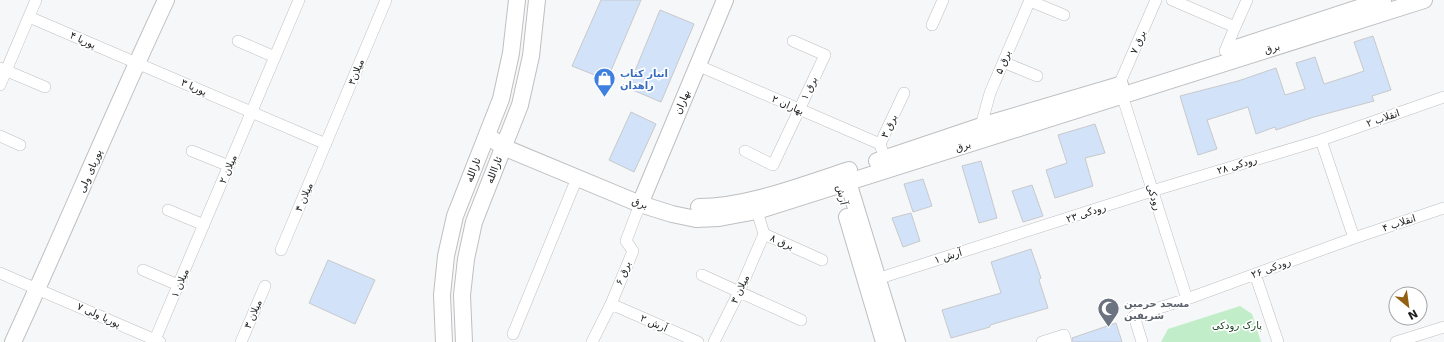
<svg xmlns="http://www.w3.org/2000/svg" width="1444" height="342" viewBox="0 0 1444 342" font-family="'DejaVu Sans','Noto Sans Arabic',sans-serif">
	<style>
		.green { fill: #c1eec8 }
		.building { fill: #d1e2f9; stroke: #c8c9cb }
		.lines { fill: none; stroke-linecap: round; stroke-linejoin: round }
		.street-casing { stroke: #bebfc1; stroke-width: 12 }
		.secondary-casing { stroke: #bebfc1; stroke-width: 18 }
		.street { stroke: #fff; stroke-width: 11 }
		.secondary { stroke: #fff; stroke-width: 16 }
		.labels { text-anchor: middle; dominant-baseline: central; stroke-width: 3.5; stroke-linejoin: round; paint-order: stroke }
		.street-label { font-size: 10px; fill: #1e1f20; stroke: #fff }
		.shop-label { font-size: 10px; font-weight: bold; fill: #366cbe; stroke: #fff; text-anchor: start }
		.worship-label { font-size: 10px; font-weight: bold; fill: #5b616d; stroke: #fff; text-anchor: start }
		.park-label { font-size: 10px; fill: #133d1d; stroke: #fff }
	</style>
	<rect width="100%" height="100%" fill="#f5f7f9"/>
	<path class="green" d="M1240,306L1252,314L1261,342H1161L1168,329Z"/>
	<path class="building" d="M601,0H641L607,80L572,66Z
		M660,10L694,24L661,102L628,88Z
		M1373,36L1391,90L1372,96L1374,101L1314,117L1276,130L1275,127L1256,134L1248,107L1207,120L1217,149L1198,155L1180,96L1238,81L1276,68L1285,95L1305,89L1296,63L1315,57L1324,84L1346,77L1364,71L1354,42Z
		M631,112L656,124L634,172L609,160Z
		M1095,124L1105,153L1085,158L1093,186L1055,198L1046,170L1067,163L1058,135Z
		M981,161L997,218L979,223L962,166Z
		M923,179L932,206L913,212L904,184Z
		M1032,185L1043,216L1023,222L1012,191Z
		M911,213L920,241L903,247L892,218Z
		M1031,249L1041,278L1039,280L1048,308L990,325V327L951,338L942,310L1001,293L991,262Z
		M328,260L375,280L355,324L309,303Z
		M1116,323L1122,342H1073L1072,338Z"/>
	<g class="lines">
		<defs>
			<path id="street" d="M1172,0L1235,27L1247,0
				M1030,1L1064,15
				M29,17L326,144
				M932,25L943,0
				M238,41L275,57
				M1225,51L1235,27
				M1003,62L1037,76
				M697,65L880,144
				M0,68L45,87
				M0,85L36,0
				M1119,85L1156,0
				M1122,95L1187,299
				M981,126L990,93L1030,0
				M0,136L20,145
				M1321,140L1354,238
				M882,150L880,144L904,93
				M192,151L229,166
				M745,151L773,165L825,55L793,41
				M168,210L204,225
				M757,211L764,234L822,260
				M281,250L386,0
				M143,270L178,285
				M0,273L160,342
				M1255,274L1278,342
				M702,275L801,320
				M877,279L1152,191L1321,140L1444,97
				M611,304L698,342
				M513,334L577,178
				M154,342L299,0
				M241,342L265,286
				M592,342L611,304L633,251L626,241L640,204
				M714,342L739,292L764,234
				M1042,342L1064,335L1066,342
				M1142,342L1134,316L1187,299L1354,238L1444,208
				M1396,342L1444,327"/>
			<path id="secondary" d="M1233,49L1383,0
				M487,135L503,147L640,204L672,214L696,219L719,218L757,211L1424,0
				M877,161L981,126L1120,85
				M842,175L848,182L897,342
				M640,204L725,0
				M699,207C747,207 803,185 849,170
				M847,217L884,342
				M13,342C65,229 113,113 166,0
				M444,342L442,295L446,256L455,216L501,99L511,53L517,0
				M464,342L462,295L466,259L474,222L520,105L531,56L537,0"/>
		</defs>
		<use href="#street" class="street-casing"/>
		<use href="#secondary" class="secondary-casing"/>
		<use href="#street" class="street"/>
		<use href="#secondary" class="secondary"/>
	</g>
	<defs>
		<symbol id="shop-pin" viewBox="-11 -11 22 30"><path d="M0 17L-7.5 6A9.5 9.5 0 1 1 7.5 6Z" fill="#3f7fe0" stroke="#fff"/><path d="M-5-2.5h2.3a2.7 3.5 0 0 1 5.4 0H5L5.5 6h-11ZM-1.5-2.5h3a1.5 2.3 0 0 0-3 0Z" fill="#fff"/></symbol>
		<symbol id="mosque-pin" viewBox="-11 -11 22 30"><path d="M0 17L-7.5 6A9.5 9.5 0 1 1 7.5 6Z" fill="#6b7280" stroke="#fff"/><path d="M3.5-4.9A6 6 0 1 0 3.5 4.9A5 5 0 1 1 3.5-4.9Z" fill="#fff"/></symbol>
	</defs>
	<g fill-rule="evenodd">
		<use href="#shop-pin" x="592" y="66" width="25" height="34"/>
		<use href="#mosque-pin" x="1096" y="296" width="25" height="34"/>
	</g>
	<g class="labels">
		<g class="street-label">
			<text transform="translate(83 40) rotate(24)">پوریا ۴</text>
			<text transform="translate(1138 42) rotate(-66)">برق ۷</text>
			<text transform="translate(1272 48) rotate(-18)">برق</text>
			<text transform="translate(1003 62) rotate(-67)">برق ۵</text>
			<text transform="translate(356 72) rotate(-68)">میلان۳</text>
			<text transform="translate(194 87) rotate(23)">پوریا ۳</text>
			<text transform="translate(809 88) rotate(-64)">برق ۱</text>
			<text transform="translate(682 102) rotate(-67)">بهاران</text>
			<text transform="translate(788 105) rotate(24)">بهاران ۲</text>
			<text transform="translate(1383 118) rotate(-19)">انقلاب ۲</text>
			<text transform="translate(889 126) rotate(-65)">برق ۳</text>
			<text transform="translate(963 146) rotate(-18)">برق</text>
			<text transform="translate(1237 165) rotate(-17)">رودکی ۲۸</text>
			<text transform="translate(228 169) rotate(-67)">میلان ۲</text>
			<text transform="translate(473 170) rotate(-69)">ثارالله</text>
			<text transform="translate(494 170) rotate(-69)">ثاراالله</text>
			<text transform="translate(90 171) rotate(-67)">پوریای ولی</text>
			<text transform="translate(842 195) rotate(78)">آرش</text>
			<text transform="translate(304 197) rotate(-67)">میلان ۴</text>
			<text transform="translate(1154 197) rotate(72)">رودکی</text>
			<text transform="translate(640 203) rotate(20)">برق</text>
			<text transform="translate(1086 213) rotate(-18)">رودکی ۲۳</text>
			<text transform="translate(1399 223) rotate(-18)">انقلاب ۴</text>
			<text transform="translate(782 242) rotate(24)">برق ۸</text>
			<text transform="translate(948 256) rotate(-17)">آرش ۱</text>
			<text transform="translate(1271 268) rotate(-20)">رودکی ۲۶</text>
			<text transform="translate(623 273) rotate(-67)">برق ۶</text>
			<text transform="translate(180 283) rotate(-67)">میلان ۱</text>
			<text transform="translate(740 289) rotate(-65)">میلان ۳</text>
			<text transform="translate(253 314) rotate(-67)">میلان ۳</text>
			<text transform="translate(99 315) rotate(24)">پوریا ولی ۷</text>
			<text transform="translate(654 323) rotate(24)">آرش ۲</text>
		</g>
		<g class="shop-label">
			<text x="620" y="73">انبار کتاب<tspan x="620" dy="12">زاهدان</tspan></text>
		</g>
		<g class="worship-label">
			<text x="1124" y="303">مسجد حرمین<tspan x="1124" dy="12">شریفین</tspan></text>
		</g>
		<g class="park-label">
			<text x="1237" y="325">پارک رودکی</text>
		</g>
	</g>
	<g transform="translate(1408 306) rotate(151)"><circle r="19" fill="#ffffff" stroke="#a5a5a6"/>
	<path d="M0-3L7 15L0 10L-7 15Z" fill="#936012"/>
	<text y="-6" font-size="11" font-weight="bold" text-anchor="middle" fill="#1e1f20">N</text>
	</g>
</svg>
